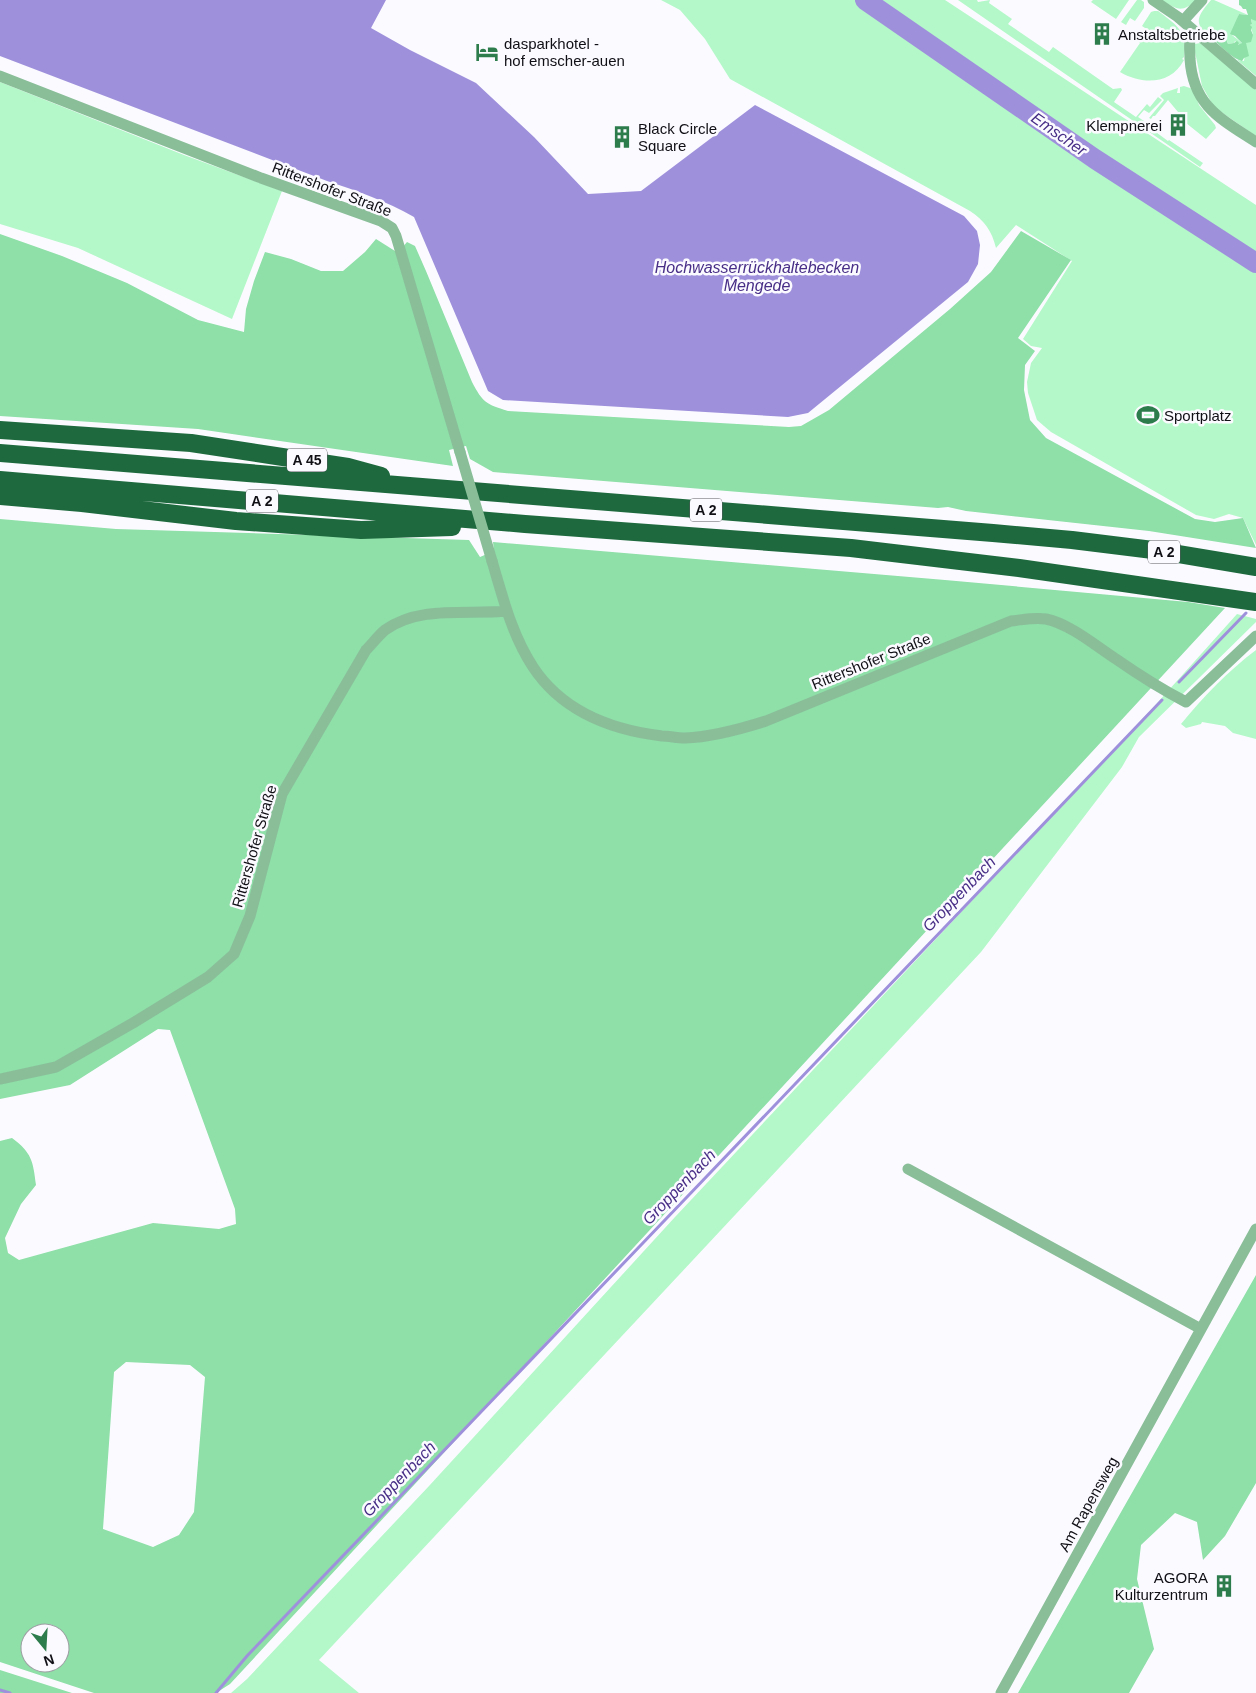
<svg xmlns="http://www.w3.org/2000/svg" width="1256" height="1693" viewBox="0 0 1256 1693" font-family="Arial,sans-serif">
	<style>
		.green { fill: #b4f8c9 }
		.forest { fill: #8edfa8; fill-rule: evenodd }
		.water { fill: #9f90dc }
		.lines { fill: none; stroke-linecap: round; stroke-linejoin: round }
		.stream { stroke: #9f90dc; stroke-width: 3 }
		.river { stroke: #9f90dc; stroke-width: 20 }
		.minor { stroke: #89be99; stroke-width: 11 }
		.highway { stroke: #1e6a3e; stroke-width: 18 }
		.minor-bridge { stroke: #89be99; stroke-width: 11 }
		.labels { text-anchor: middle; dominant-baseline: central; stroke-width: 5; stroke-linejoin: round; paint-order: stroke }
		.shield { fill: #fbfbff; stroke: #56565c; stroke-width: 1 }
		.shield-label { font-size: 14px; font-weight: bold; fill: #100f16 }
		.poi-label { font-size: 15px; fill: #100f16; stroke: #fbfbff; text-anchor: start }
		.street-label { font-size: 15px; fill: #100f16; stroke: #fbfbff }
		.water-label { font-size: 16px; font-style: italic; fill: #482e87; stroke: #fbfbff }
	</style>
	<rect width="100%" height="100%" fill="#fbfbff"/>
	<path class="green" d="M661,0H945L1256,205V545L1243,518L1229,514L1214,519L1196,515L1051,432L1037,420L1028,393L1027,382L1031,363L1042,348L1031,346L1023,339L1072,261L1016,225L996,248C992,231 984,220 970,211L730,79L705,39L680,10Z
		M958,0H977L978,2L990,0L989,3L1012,19L1008,24L1049,52L1053,47L1113,89L1121,88L1122,90L1114,102L1136,117L1147,104L1150,107L1158,97L1162,100L1149,113L1144,110L1138,117L1150,125L1149,127L1168,141L1169,140L1203,163L1200,167Z
		M1093,0H1129L1116,19L1091,2Z
		M1137,0H1141L1144,2V8L1135,21L1130,18L1126,25L1121,22Z
		M1162,0H1197C1182,13 1177,10 1162,0Z
		M1211,0H1214L1248,15L1239,14L1232,35L1242,43L1240,46L1235,41L1234,43L1228,44L1227,41L1222,40L1216,42C1195,25 1193,21 1211,0Z
		M1154,11H1158C1178,26 1187,31 1184,57L1182,59L1184,60C1171,85 1142,85 1120,72L1140,43L1137,40L1145,28L1142,26L1151,12Z
		M1251,18H1253L1256,21V76L1237,60L1244,61L1246,48V42L1253,34L1250,25L1252,24Z
		M1200,43L1256,90V136L1214,107L1202,86L1194,47L1195,44Z
		M0,82L184,155L282,191L232,319L78,248L0,224Z
		M1184,86L1193,89L1199,105L1215,125L1216,128L1206,139L1176,115L1178,112L1168,100L1155,116H1153L1151,119L1149,118L1164,100L1160,96L1163,93L1178,88L1177,93H1180V87Z
		M1237,614L1256,619V622L1139,737L1122,767L981,952L319,1660L359,1693H231L247,1679L429,1486L675,1217L1150,711Z
		M1256,650V739L1233,733L1225,726L1202,722L1201,724L1186,728L1181,724C1203,697 1228,671 1256,650Z"/>
	<path class="forest" d="M1239,0H1256V21L1251,19L1252,24L1250,25L1252,27L1251,30L1253,35L1251,42L1246,43L1249,56L1244,58L1242,61C1232,58 1225,50 1216,42L1219,38L1221,40L1226,39L1228,44L1234,43L1237,41L1239,43L1238,45L1242,43L1235,36L1230,34L1239,14L1248,15L1246,9H1243L1241,6L1239,5Z
		M1021,231L1071,260L1018,338L1035,351L1025,365L1024,390L1030,420L1046,438L1195,519L1215,522L1243,518L1256,548L1149,531L966,511L948,507L938,508L493,472L470,459L466,446L449,450L453,466L198,429L0,416V234L62,256L127,283L198,320L244,332L246,309L254,281L265,252L291,259L321,271H343L365,252L376,239L395,251L401,249L407,242L415,246L426,271L472,382C483,403 486,404 508,411L789,427L801,426L829,410L950,309L991,272Z
		M0,519L116,529L469,540L480,557L494,551L493,542L945,580L1188,602L1225,608L230,1684L216,1693H94L0,1662V1141L12,1138C32,1153 33,1161 36,1185L21,1204L5,1238L8,1253L19,1260L153,1223L219,1229L236,1224L235,1209L170,1030L158,1029L70,1085L0,1099ZM126,1362L190,1365L205,1377L194,1512L179,1535L153,1547L103,1529L114,1372ZM30,1633H60V1663H30Z
		M1256,1275V1483L1225,1536L1203,1560L1197,1522L1175,1513L1141,1545L1137,1579L1154,1649L1129,1693H1018Z
		M0,1670L72,1693H0Z"/>
	<path class="water" d="M0,0H386L371,28L410,50L476,83L534,137L588,194L641,191L755,105L964,216L977,231L980,245L978,264L968,282L808,413L788,417L503,400L488,391L414,217C386,201 357,191 327,181L0,56Z"/>
	<g class="lines">
		<path class="stream" d="M1179,682L1246,613
			M0,1690L10,1693
			M216,1693L247,1656C552,1337 858,1020 1162,700"/>
		<path class="river" d="M865,0L1095,159L1256,263"/>
		<path class="minor" d="M1153,0L1178,17L1256,84
			M1183,21L1202,0
			M1192,29C1188,39 1190,49 1190,59C1193,106 1221,119 1256,142
			M0,76L261,178L381,221L392,228L396,236L460,452
			M492,561C503,598 512,635 533,667C562,711 612,730 662,736C669,736 677,738 685,738C712,737 741,729 766,721L1011,621C1022,620 1034,617 1046,619C1070,624 1096,646 1116,659C1139,675 1161,689 1186,702L1256,636
			M0,1079L56,1067L133,1023L208,977L234,954L250,916L282,794L366,650C372,644 378,636 385,630C420,605 467,615 507,611
			M908,1169L1201,1329
			M1001,1693L1256,1229"/>
		<path class="highway" d="M0,430L191,443L348,467L381,476
			M0,453L993,533L1072,540L1161,551L1256,567
			M0,480L525,524L851,548L1019,568L1256,602
			M0,496L82,503L236,521L361,530L452,527"/>
		<path class="minor-bridge" d="M460,452L492,561"/>
	</g>
	<defs>
		<symbol id="building-bare" viewBox="-9 -9 18 18"><path d="M-4-6H4V6H1V3H-1V6H-4ZM-2.5-4.3h1.7v1.8h-1.7ZM.8-4.3h1.7v1.8H.8ZM-2.5-1h1.7V.8h-1.7ZM.8-1h1.7V.8H.8Z" fill="#2d7c4c" stroke="#fbfbff" stroke-width="2.5" paint-order="stroke"/></symbol>
		<symbol id="hotel-bare" viewBox="-9 -9 18 18"><path d="M-6-4.5h1.5V1H6V5H4.5V3h-9V5H-6ZM-4 0a1.8 1.8 0 1 1 3.6 0ZM.5 0V-2.5h3Q6-2.5 6 0Z" fill="#2d7c4c" stroke="#fbfbff" stroke-width="2.5" paint-order="stroke"/></symbol>
		<symbol id="stadium-bare" viewBox="-9 -9 18 18"><path d="M0-5a6.5 5 0 1 0 0 10a6.5 5 0 1 0 0-10ZM-3.5-1.8h7v3.6h-7Z" fill="#2d7c4c" stroke="#fbfbff" stroke-width="2.5" paint-order="stroke"/></symbol>
	</defs>
	<g fill-rule="evenodd">
		<use href="#building-bare" x="1086" y="18" width="32" height="32"/>
		<use href="#hotel-bare" x="471" y="36" width="32" height="32"/>
		<use href="#building-bare" x="1162" y="109" width="32" height="32"/>
		<use href="#building-bare" x="606" y="121" width="32" height="32"/>
		<use href="#stadium-bare" x="1132" y="399" width="32" height="32"/>
		<use href="#building-bare" x="1208" y="1570" width="32" height="32"/>
	</g>
	<g class="labels">
		<g class="shield">
			<rect x="287" y="448.5" width="40" height="23" rx="4"/>
			<rect x="246" y="489.5" width="32" height="23" rx="4"/>
			<rect x="690" y="498.5" width="32" height="23" rx="4"/>
			<rect x="1148" y="540.5" width="32" height="23" rx="4"/>
		</g>
		<g class="shield-label">
			<text x="307" y="460">A 45</text>
			<text x="262" y="501">A 2</text>
			<text x="706" y="510">A 2</text>
			<text x="1164" y="552">A 2</text>
		</g>
		<g class="poi-label">
			<text x="1118" y="34">Anstaltsbetriebe</text>
			<text x="504" y="43">dasparkhotel -<tspan x="504" dy="17">hof emscher-auen</tspan></text>
			<text x="1162" y="125" text-anchor="end">Klempnerei</text>
			<text x="638" y="128">Black Circle<tspan x="638" dy="17">Square</tspan></text>
			<text x="1164" y="415">Sportplatz</text>
			<text x="1208" y="1577" text-anchor="end">AGORA<tspan x="1208" dy="17">Kulturzentrum</tspan></text>
		</g>
		<g class="street-label">
			<text transform="translate(332 189) rotate(21)">Rittershofer Straße</text>
			<text transform="translate(871 661) rotate(-22)">Rittershofer Straße</text>
			<text transform="translate(254 846) rotate(-74)">Rittershofer Straße</text>
			<text transform="translate(1088 1504) rotate(-61)">Am Rapensweg</text>
		</g>
		<g class="water-label">
			<text transform="translate(1059 134) rotate(35)">Emscher</text>
			<text x="757" y="267">Hochwasserrückhaltebecken<tspan x="757" dy="18">Mengede</tspan></text>
			<text transform="translate(959 894) rotate(-46)">Groppenbach</text>
			<text transform="translate(679 1187) rotate(-46)">Groppenbach</text>
			<text transform="translate(399 1479) rotate(-46)">Groppenbach</text>
		</g>
	</g>
	<g transform="translate(45 1648) rotate(162)"><circle r="24" fill="#fbfbff" stroke="#9d9da2"/>
	<path d="M0-4L9 19L0 12L-9 19Z" fill="#2d7c4c"/>
	<text y="-8" font-size="14" font-weight="bold" text-anchor="middle" fill="#100f16">N</text>
	</g>
</svg>
